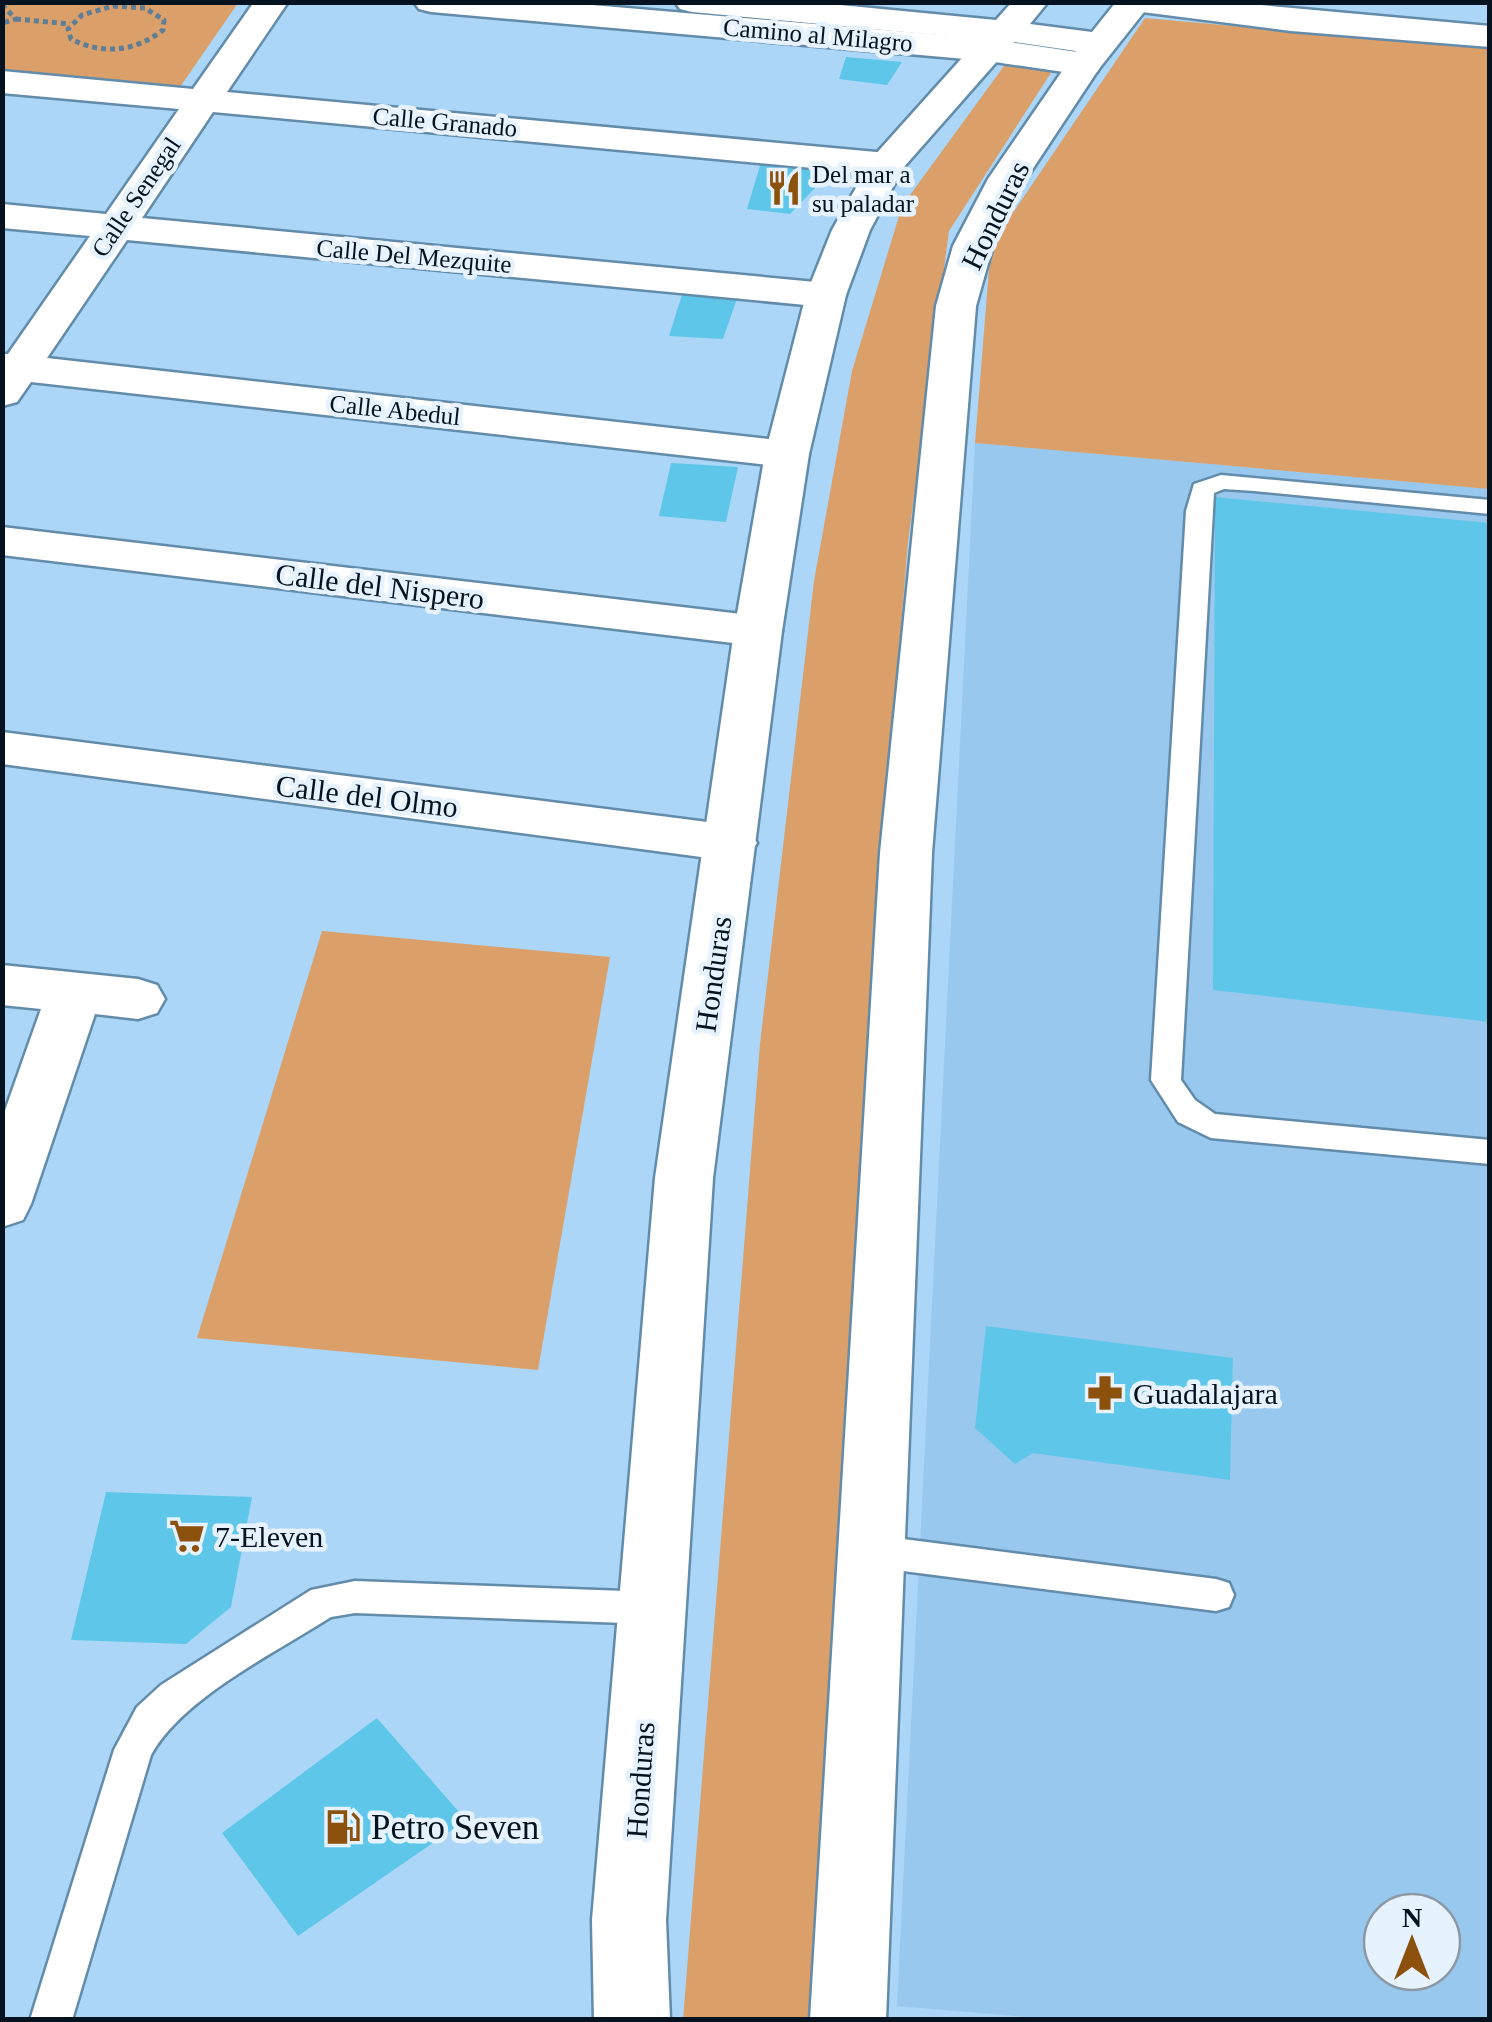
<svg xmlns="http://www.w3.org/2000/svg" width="1492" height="2022" viewBox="0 0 1492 2022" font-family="'Times New Roman',serif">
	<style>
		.built { fill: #98c8ee; fill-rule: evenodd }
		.green { fill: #db9f69 }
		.building { fill: #5ec7e9 }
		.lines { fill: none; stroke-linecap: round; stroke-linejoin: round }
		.service-casing { stroke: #638baa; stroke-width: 5 }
		.minor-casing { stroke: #638baa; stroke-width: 5 }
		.tertiary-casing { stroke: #638baa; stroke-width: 5 }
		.path { stroke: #607e96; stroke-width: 5; stroke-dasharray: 5 4; stroke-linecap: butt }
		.service { fill: #fff; fill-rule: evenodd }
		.minor { fill: #fff; fill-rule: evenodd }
		.tertiary { fill: #fff; fill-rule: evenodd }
		.labels { text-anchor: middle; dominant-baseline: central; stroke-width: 9; stroke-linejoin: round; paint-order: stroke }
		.far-street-label { font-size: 25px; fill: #04131f; stroke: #e6f2fd }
		.far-poi-label { font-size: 25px; fill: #04131f; stroke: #e6f2fd; text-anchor: start }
		.street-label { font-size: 30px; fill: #04131f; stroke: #e6f2fd }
		.poi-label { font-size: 30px; fill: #04131f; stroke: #e6f2fd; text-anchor: start }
		.near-poi-label { font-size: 35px; fill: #04131f; stroke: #e6f2fd; text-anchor: start }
	</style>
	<rect width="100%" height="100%" fill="#abd6f7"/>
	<path class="built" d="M975,443L1489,489V2019L1063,2020L897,2006ZM1382,1912H1442V1972H1382Z"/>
	<path class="green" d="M2,3H238L180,87L3,73Z
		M1145,18L1489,49V489L975,443L991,245Z
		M1012,55L1056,65L949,231L908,542L889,770L809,2019L683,2020L760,1044L814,581L852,371L902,206Z
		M322,931L610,957L538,1370L197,1338Z"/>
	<path class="building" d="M846,57L902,62L887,85L839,79Z
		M762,159L835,167L790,214L747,209Z
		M685,285L740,290L723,339L669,336Z
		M671,463L738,467L726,522L659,516Z
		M1215,497L1490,523V1022L1213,990Z
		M986,1326L1233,1358L1230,1480L1033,1453L1015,1464L975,1428Z
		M106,1492L252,1497L231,1607L186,1644L71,1640Z
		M377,1718L466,1820L298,1936L222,1833Z"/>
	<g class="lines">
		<defs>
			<path id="service" d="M1221,475L1490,500V514L1254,491L1224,489L1214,493L1181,1080L1195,1100L1215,1114L1490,1140V1164L1211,1138L1178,1122L1151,1080L1186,511L1194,484Z
				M872,1535L1216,1579L1229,1583L1234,1595L1229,1607L1216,1611L872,1567L859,1562L854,1551L859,1540Z
				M355,1581L653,1592L666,1596L671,1608L666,1620L653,1624L355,1613L331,1617C275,1653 182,1698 151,1755L72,2020H30L114,1750L137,1707L161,1685L311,1590Z"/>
			<path id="minor" d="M254,2H288L227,92L887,153L900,156L906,164L900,172L887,175L213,112L142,218L826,283L840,286L846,295L840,304L826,307L127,240L47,358L787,441L802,445L809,454L802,463L787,467L31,382L17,402L2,406V354H8L90,236L2,228V204L106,214L179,109L2,93V71L193,89Z
				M414,2H557L988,39L1084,53L1097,56L1102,64L1097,72L1084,75L988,61L431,12L419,9Z
				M1125,2H1227L1490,26V47L1291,31L1142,12L1130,9Z
				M2,527L758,616L775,621L782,631L775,641L758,646L2,555Z
				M2,732L731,825L749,831L757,843L749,855L731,861L2,764Z
				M2,965L138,979L157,985L165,999L157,1013L138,1019L95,1014L31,1204L23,1220L2,1227V1119L41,1009L2,1005Z"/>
			<path id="tertiary" d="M675,2H809L996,20L1012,2H1048L1030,24L1092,32L1116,2H1152L1098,70L1026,179L993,246L976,306L932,853L886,2020H810L880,853L936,306L953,246L988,179L1076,51L1014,42L903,168L870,230L846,295L809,454L782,631L713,1178L666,1920L670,2020H594L592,1920L655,1178L734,631L765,454L806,295L832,230L874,156L979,39L692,12L680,9Z"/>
		</defs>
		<use href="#service" class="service-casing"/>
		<use href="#minor" class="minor-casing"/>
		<use href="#tertiary" class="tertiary-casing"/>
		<path class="path" d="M2,5L16,19L2,23
			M113,6L145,8L164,20L163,30C135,52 102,55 71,39L68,29L82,15Z
			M16,19L70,24"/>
		<use href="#service" class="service"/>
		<use href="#minor" class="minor"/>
		<use href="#tertiary" class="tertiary"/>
	</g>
	<defs>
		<symbol id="restaurant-bare" viewBox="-9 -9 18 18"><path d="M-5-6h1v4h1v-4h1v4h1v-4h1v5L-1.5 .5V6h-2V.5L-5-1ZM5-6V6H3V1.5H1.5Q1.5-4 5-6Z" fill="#8c510d" stroke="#e6f2fd" stroke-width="2.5" paint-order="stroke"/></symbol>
		<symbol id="pharmacy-bare" viewBox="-9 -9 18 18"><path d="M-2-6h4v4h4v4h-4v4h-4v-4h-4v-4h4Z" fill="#8c510d" stroke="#e6f2fd" stroke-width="2.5" paint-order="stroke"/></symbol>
		<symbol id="supermarket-bare" viewBox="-9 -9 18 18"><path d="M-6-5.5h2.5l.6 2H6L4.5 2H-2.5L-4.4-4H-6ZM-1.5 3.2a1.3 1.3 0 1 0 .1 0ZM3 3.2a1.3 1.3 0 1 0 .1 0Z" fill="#8c510d" stroke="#e6f2fd" stroke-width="2.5" paint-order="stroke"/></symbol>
		<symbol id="fuel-bare" viewBox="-9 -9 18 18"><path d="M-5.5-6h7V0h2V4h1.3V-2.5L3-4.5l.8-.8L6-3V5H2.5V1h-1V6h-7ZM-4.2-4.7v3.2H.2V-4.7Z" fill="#8c510d" stroke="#e6f2fd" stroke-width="2.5" paint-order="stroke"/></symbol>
	</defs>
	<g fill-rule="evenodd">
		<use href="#restaurant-bare" x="759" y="163" width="50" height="50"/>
		<use href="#pharmacy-bare" x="1080" y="1368" width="50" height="50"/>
		<use href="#supermarket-bare" x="162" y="1511" width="50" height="50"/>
		<use href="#fuel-bare" x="318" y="1802" width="50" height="50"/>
	</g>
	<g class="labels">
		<g class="far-street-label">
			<text transform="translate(818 35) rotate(5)">Camino al Milagro</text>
			<text transform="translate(445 122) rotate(5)">Calle Granado</text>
			<text transform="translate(136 197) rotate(-56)">Calle Senegal</text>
			<text transform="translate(414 256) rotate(5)">Calle Del Mezquite</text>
			<text transform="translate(395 410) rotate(6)">Calle Abedul</text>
		</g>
		<g class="far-poi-label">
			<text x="812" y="174">Del mar a<tspan x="812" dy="29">su paladar</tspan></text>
		</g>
		<g class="street-label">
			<text transform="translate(995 215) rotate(-64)">Honduras</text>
			<text transform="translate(380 586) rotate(7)">Calle del Nispero</text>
			<text transform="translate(367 796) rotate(7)">Calle del Olmo</text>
			<text transform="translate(713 974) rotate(-82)">Honduras</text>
			<text transform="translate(640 1780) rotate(-86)">Honduras</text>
		</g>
		<g class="poi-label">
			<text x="1133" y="1393">Guadalajara</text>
			<text x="215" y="1536">7-Eleven</text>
		</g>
		<g class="near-poi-label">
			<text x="371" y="1827">Petro Seven</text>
		</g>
	</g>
	<rect width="1492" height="2022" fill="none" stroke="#04131f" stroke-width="10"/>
	<g transform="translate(1412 1942)"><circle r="48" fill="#e6f2fd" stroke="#8c99a4" stroke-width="2.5"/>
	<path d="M0-8L18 38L0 25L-18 38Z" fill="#8c510d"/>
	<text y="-15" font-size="28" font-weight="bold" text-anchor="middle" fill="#04131f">N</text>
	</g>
</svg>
